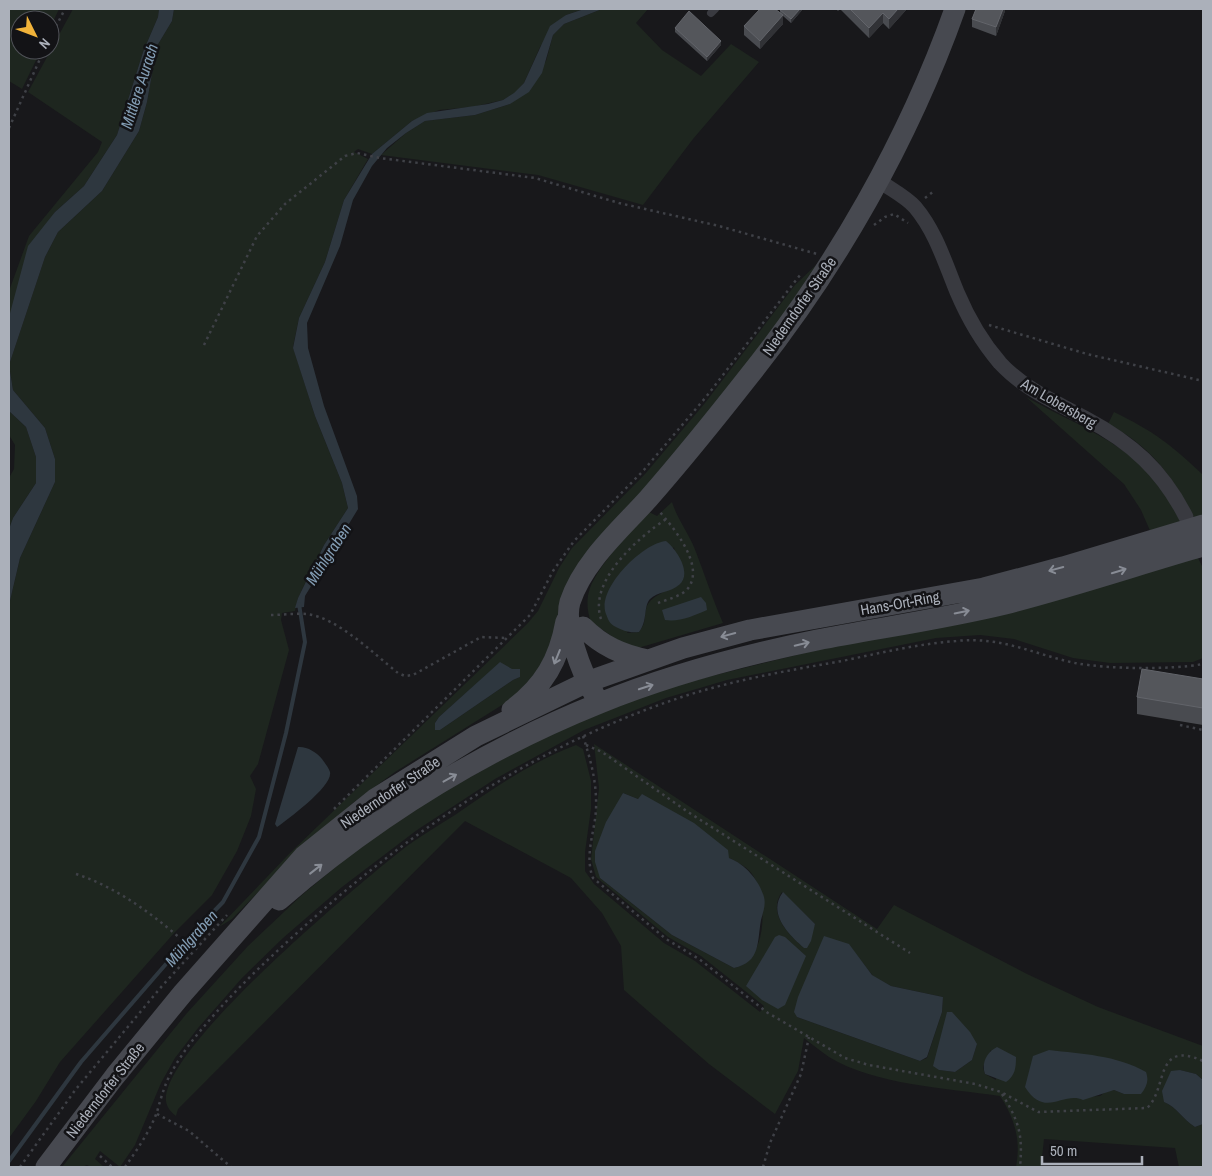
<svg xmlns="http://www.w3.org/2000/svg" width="1212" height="1176" viewBox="0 0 1212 1176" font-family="'Archivo Narrow',sans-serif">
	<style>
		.green { fill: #1e261f; fill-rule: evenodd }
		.water { fill: #2e373f }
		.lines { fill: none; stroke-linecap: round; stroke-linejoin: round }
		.stream { stroke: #2e373f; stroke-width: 4 }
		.path { stroke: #3f4147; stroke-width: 2.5; stroke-dasharray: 2.5 4; stroke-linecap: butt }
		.lane { stroke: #393a40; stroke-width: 8 }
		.street { stroke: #393a40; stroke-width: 15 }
		.secondary { stroke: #474950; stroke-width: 21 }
		.wall { fill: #494b50 }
		.shaded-wall { fill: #313236 }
		.building { fill: #54565b; stroke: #62646a }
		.oneway { stroke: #888c95 }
		.labels { text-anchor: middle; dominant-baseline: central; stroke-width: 5; stroke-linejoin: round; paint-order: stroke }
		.street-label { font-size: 15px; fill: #abb0ba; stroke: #131316 }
		.water-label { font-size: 16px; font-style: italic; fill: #839db4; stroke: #131316 }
	</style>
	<rect width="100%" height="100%" fill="#18181b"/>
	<path class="green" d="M9,9H59L50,28V20H20V50H41L22,89L9,81Z
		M73,9H159L158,17L143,52L117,135L84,186L55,212L9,317V291L29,236L98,152L102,142L28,92Z
		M174,9H584L566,15L540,47L524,83L515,93L503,100L472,107L439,110L412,121L372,154L358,149L354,152L368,159L344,200L325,262L299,318L293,347L315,416L342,483L348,508L324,545L298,598L295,611L282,613L281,620L289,650L258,764L250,776L256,789L251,816L237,851L212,895L175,932L60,1062L36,1101L9,1138V605L20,558L55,482V459L45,428L13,390L9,365L45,257L58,232L102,191L139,131L147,102L157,46L172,21Z
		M602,9H648L636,23L662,50L701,76L731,44L759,62L693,139L643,205L538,175L381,155L406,133L425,121L475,115L510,104L546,61L553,35L564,24Z
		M816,265L767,340L559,608L551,656L513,698L395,772L354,802L293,856L232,919L219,927L289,854L527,624L538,611L559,568L572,548L645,474L705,403L795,285ZM500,663L520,677L513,680L440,730H435V723L439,717Z
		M1026,397C1070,422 1119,439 1153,477C1165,490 1173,507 1181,523L1151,533L1141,510L1124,484Z
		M9,411L26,427L36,457V483L13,518L9,529V478L14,469L15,445L9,435Z
		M1114,412C1153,431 1172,445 1203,475V516L1195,519C1173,477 1151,446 1108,424Z
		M672,502C677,518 687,531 694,547C704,572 712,598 723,623L638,648H629L591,622C587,611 586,599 590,588C599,564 631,532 647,511L657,516ZM674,547L679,585C667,591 649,596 646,609C644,619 646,623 639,632L627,633Z
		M1197,556L1203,568V658L1193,662L1110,663L1073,658L1014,639L980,635L936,638L727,680L666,698L584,730L495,779L417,830L342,887L283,938L242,978L198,1028L175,1058L161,1083L135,1145L120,1167L100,1151L95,1159L104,1167H91L87,1165L82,1167H62L187,1013L248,946L302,895L350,855L417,807L551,732L651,691Z
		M594,744L877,929L894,905L1027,974L1098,1007L1203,1046V1080L1196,1074L1180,1070L1164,1102C1177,1107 1183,1120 1195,1127L1203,1124V1167H1179L1175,1148L1044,1139L1041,1167H1016C1021,1140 1015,1119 1000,1096C946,1088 875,1085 829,1057C820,1051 812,1044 804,1038L798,1071L775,1114L709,1064L624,990L621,946L602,913L571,878L465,821L178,1109L176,1116C171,1112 167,1108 166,1101C160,1049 363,880 407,846C422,835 439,825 455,815C492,789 533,761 576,745L583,749L591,781V809L585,852V871L594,884L664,943L695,961L760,1012L764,1006L701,956L668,937L596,877L591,859L599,788ZM623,793L638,799L643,795L729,858C738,862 749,868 754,877C768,902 767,961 734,968L672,935L600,878ZM782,892L815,924L804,948C788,934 767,913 782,892ZM848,944L873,976L891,986L943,997L942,1012L927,1058L920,1061L797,1017ZM977,1044L972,1060L955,1072L939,1070ZM991,1050L996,1080L985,1074L983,1067ZM1146,1072L1124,1094L1114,1090L1107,1091L1100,1096L1067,1098Z"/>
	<path class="water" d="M159,9H174L172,21L157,46L147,102L139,131L102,191L58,232L45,257L9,365L13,390L45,428L55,459V482L20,558L9,605V529L13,518L36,483V457L26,427L9,411V317L28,246L55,212L84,186L117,135L143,52L158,17Z
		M584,9H602L564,24L553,35L542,73L529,92L510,104L475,115L425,121L406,133L387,148L372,166L353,200L340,246L307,323L308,348L324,406L357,496L358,509L305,596L304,607L295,608L298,598L324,545L348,508L342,483L315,416L293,348L299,318L325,262L344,200L372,154L412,121L427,113L488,104L503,100L514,93L524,83L550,26L566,15Z
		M666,541C676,549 693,573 679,585C671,592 657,592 650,599C643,607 648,621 639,632C628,633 624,631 614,626C609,623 608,619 606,614C596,589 643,543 666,541Z
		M701,597L706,603L707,610C693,616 680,622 665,620L662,610Z
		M500,662L512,669H520V677L513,680L440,730H435V723L439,717Z
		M298,747C306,746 317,752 322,759C324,762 329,768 330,772C333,786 288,819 277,827L275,824Z
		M623,793L638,799L642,794L694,823L728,850L729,858C745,864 759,880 764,897C766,905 763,912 761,920C757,942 761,962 734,968L672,935L600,878L595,862V851L606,822Z
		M783,892L815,924L811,941L807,948H804C788,934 767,913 783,892Z
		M779,935L785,937L806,956L785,1005L778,1009L762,1000L746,986L775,937Z
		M824,936L849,944L872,975L891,986L943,997L942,1012L927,1057L920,1061L797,1017L794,1012L798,997Z
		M947,1012H952L970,1032L977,1044L972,1060L955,1072L939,1070L933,1066Z
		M997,1047L1016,1057C1016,1068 1015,1076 1006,1082L985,1074C981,1063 987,1052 997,1047Z
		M1049,1050C1082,1054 1116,1055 1146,1072C1149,1081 1147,1086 1141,1094H1124L1114,1090L1083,1100C1063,1091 1045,1119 1025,1087L1033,1056Z
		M1180,1070L1196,1074L1203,1080V1124L1195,1127C1183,1120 1177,1107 1164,1102L1162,1091L1171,1071Z"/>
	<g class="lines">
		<path class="stream" d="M9,1161L81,1062L192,934L223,902L259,837L286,733L305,642L299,604"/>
		<path class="path" d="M50,38L65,9
			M9,128L44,50
			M925,198L934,191
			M874,225L885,217L894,214L908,223
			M989,325L1087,354L1203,381
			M204,345L257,236L285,204L345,156L357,153L380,158L535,178L619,203L719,226L817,254
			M658,603C668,599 683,596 689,587C704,564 673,527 659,511
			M271,615C283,615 296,613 307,614C338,618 374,654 398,673L405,676L413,675L481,637L507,638
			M601,619C588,581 638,538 666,519
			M1180,725L1203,730
			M583,736C591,761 597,783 596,809C595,832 584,855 593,878L666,939L699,959L768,1013L845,1058L869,1065L975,1084L1001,1092L1038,1112L1147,1108C1168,1089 1154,1039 1203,1061
			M586,745L602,752L688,812L910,953
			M334,809L530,615L553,571L574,541L643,471L706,397L800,275
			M76,874C119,888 160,919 193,950
			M1002,1094C1019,1121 1023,1135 1020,1167
			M157,1114L189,1131L231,1167
			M100,1156L112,1167
			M20,1167L76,1089L162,986L227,915
			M125,1167C137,1150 150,1131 157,1112C160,1101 163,1091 167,1081C177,1060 192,1040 207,1023C235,990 266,961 298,932C407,833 532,748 673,700C728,681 785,671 842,661C880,653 917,644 956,641C1001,636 1033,654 1075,663C1107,669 1171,670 1203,664
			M763,1167L770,1143L801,1074L809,1037"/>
		<path class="lane" d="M711,13L715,9"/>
		<path class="street" d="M878,180C890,189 905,196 915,207C936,232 945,263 957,292C968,318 981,341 1000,363C1024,389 1055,402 1085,418C1132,443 1162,470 1186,517"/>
		<path class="secondary" d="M583,627C602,646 622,655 648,660
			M594,694C582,673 563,626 570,602C583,562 621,529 648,499C683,459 716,418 749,376C836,267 908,141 955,9
			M512,710C544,686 559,660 566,621
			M279,900C374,818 483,750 600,703C669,675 744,655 817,640C879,628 943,619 1005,604C1072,587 1137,565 1203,546
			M46,1167L115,1076L183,993L304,856L375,799L476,736L587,682L683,648L750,630L984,588L1063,567L1203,525"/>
	</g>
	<path class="wall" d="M782,9H803L791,23L783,16V24L760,49L744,35V26L780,14V10Z
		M836,9H864L865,10L866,9H907L889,29L883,23L869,38L840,9L838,11Z
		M1005,9V11L996,36L972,27V19Z
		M675,28L721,45L707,61L675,32Z
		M1203,679V725L1137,714V697Z"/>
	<path class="shaded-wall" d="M800,9H803L791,23V19Z
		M898,9H907L889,29V19Z
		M1003,9H1005V11L996,36V27Z
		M883,13V23L869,38V28Z
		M783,15V24L760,49V41Z
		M721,41V45L707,61V57Z"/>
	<path class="building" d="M760,9H775L783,15L760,41L744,26Z
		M782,9H800L791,19L780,10Z
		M850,9H864L865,10L866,9H898L889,19L883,13L869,28Z
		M976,9H1003L996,27L972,19Z
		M689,11L721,41L707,57L675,28Z
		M1142,669L1203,679V708L1137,697Z"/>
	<defs><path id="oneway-shaft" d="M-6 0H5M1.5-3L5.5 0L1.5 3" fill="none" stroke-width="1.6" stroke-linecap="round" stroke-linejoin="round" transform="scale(1.25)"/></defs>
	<g class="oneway">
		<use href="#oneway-shaft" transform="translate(1056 569) rotate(165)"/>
		<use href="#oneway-shaft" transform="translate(1119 571) rotate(-17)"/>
		<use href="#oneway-shaft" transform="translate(962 612) rotate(-11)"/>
		<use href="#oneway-shaft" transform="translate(728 635) rotate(165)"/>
		<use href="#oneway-shaft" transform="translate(802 644) rotate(-13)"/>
		<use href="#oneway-shaft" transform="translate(557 657) rotate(112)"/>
		<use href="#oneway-shaft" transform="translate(646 687) rotate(-18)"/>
		<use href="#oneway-shaft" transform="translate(450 778) rotate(-29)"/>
		<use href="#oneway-shaft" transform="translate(316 869) rotate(-38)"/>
	</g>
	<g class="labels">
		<g class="street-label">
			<text transform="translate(799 306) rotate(-55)">Niederndorfer Straße</text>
			<text transform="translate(1059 403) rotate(30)">Am Lobersberg</text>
			<text transform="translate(900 603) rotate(-10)">Hans-Ort-Ring</text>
			<text transform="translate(390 792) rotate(-34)">Niederndorfer Straße</text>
			<text transform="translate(105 1090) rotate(-52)">Niederndorfer Straße</text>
		</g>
		<g class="water-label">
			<text transform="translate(139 86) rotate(-72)">Mittlere Aurach</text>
			<text transform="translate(328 554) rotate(-57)">Mühlgraben</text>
			<text transform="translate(191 938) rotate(-48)">Mühlgraben</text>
		</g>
	</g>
	<rect width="1212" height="1176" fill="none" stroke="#abb0ba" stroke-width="20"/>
	<g transform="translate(35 35) rotate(132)"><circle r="24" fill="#131316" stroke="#505258"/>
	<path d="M0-4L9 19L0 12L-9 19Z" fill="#f1b33a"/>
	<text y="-8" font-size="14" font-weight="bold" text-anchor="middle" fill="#abb0ba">N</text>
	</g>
	<path d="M1042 1156v8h100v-8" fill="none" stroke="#abb0ba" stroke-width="2.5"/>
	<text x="1050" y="1156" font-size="15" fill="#abb0ba" stroke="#131316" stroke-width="4" paint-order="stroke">50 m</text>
</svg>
